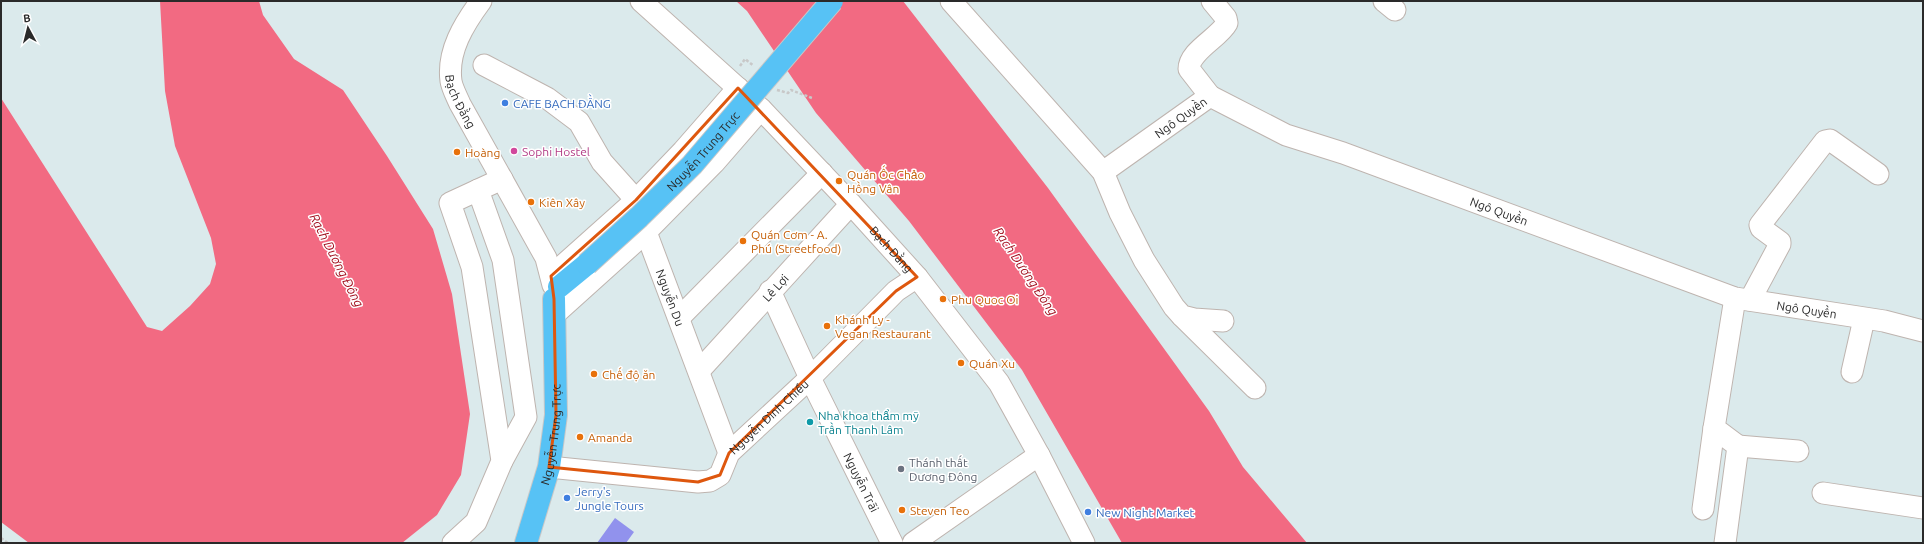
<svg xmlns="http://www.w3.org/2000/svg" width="1924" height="544" viewBox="0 0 1924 544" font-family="Ubuntu,sans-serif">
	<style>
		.pitch { fill: #9192ed }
		.water { fill: #f26a82 }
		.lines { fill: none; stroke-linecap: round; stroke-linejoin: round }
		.minor-casing { stroke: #beb4af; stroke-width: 23 }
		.major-casing { stroke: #c8c8c8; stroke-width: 24 }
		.path { stroke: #c8c8c8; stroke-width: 2.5; stroke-dasharray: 3 2; stroke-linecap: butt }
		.minor { stroke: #fff; stroke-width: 21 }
		.major { stroke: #57c2f5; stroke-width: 22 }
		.major-bridge-casing { stroke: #c8c8c8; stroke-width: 24; stroke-linecap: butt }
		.major-bridge { stroke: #57c2f5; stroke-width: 22 }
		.marked { fill: none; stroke: #de570e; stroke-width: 3; stroke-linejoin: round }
		.shop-dot { fill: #3f7fe0; stroke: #fff; stroke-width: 1.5 }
		.hotel-dot { fill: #d1479c; stroke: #fff; stroke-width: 1.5 }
		.food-dot { fill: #e8710a; stroke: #fff; stroke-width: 1.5 }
		.culture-dot { fill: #0f9aa8; stroke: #fff; stroke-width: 1.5 }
		.worship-dot { fill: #6b7280; stroke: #fff; stroke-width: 1.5 }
		.labels { text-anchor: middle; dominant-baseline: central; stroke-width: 3; stroke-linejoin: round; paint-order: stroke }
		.street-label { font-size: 12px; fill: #2a2a2a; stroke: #fff }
		.shop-label { font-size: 12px; fill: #366cbe; stroke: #fff; text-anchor: start }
		.hotel-label { font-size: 12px; fill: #b23c85; stroke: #fff; text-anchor: start }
		.food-label { font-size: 12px; fill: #c56008; stroke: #fff; text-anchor: start }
		.culture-label { font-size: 12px; fill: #0d838f; stroke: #fff; text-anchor: start }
		.worship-label { font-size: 12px; fill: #5b616d; stroke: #fff; text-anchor: start }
		.water-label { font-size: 13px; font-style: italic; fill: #9f0918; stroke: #fff }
	</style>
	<rect width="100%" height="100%" fill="#dbeaec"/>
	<path class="pitch" d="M615,518L634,532L626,543H597Z"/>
	<path class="water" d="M160,1H259L263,15L294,59L343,90L387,156L433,229L452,294L470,414L461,475L437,515L402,543H29L1,522V98L147,327L162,331L190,306L210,284L216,264L211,238L175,146L165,91Z
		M736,1H903L1048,188L1209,411L1243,467L1307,543H1122L1022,370L909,221L816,113L747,11Z"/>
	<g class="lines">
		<defs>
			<g id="minor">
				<path id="s1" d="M481,1C464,24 447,51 451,81C452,88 457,97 460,104L546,258L553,285"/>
				<path id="s2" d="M641,1L761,109L851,204L917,277L999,383L1039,455L1084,543"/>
				<path d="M951,1L1103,172L1120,213L1144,260L1174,307L1182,316L1194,319L1223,321"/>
				<path d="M1384,1L1395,10"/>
				<path d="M484,65L547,98L579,122L602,162L636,200"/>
				<path d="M1210,96L1189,69C1189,51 1219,38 1227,23L1226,18L1212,1"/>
				<path id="s3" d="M1103,172L1210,96L1286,135L1343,153L1735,298L1884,321L1923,331"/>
				<path d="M478,190L503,260L526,417L502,461"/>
				<path id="s4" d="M646,232L729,453"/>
				<path d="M551,276L636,200L683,151L738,88"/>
				<path id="s5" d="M770,291L810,378L892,543"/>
				<path d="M1750,300L1780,244V242L1761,228L1760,225L1825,141L1830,140L1878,174"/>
				<path d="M555,314L646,232L714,163L761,109"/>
				<path d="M1182,316L1255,388"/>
				<path d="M679,318L822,173"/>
				<path id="s6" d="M699,371L851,204"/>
				<path d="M1852,372L1864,319"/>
				<path d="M1738,446L1798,451"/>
				<path id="s7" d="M549,467L698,482L710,481L720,475L729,453L810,378L896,291L917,277"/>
				<path d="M1823,493L1923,508"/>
				<path d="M1703,509L1714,428"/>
				<path d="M453,543L476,522L502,461L472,267L450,203L502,179"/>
				<path d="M913,543L1039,455"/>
				<path d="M1725,543L1738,446L1714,428L1735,298"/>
			</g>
			<g id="major">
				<path d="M559,287L587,264"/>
				<path id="s8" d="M526,543L549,467L556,415L554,299"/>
			</g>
		</defs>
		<use href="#minor" class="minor-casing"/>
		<use href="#major" class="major-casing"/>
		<path class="path" d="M740,66L745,59L754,66
			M777,90L788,93L791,90L812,98
			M1,538L8,543"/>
		<use href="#minor" class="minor"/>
		<use href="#major" class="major"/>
		<defs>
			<g id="major-bridge">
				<path id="s9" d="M587,264L639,217L692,165L832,1"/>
			</g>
		</defs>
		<use href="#major-bridge" class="major-bridge-casing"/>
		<use href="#major-bridge" class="major-bridge"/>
	</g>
	<path class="marked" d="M738,88L917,277L896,291L729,453L720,475L698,482L549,467L556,415L554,299L551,276L636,200Z"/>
	<g class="shop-dot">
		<circle cx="505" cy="103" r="4"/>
		<circle cx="567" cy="498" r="4"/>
		<circle cx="1088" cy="512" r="4"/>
	</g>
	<circle class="hotel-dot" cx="514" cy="151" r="4"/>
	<g class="food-dot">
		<circle cx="457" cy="152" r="4"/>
		<circle cx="839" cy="181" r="4"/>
		<circle cx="531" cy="202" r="4"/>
		<circle cx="743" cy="241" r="4"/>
		<circle cx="943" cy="299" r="4"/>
		<circle cx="827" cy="326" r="4"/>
		<circle cx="961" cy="363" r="4"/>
		<circle cx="594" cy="374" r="4"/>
		<circle cx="580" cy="437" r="4"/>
		<circle cx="902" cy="510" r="4"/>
	</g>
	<circle class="culture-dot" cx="810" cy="422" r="4"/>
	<circle class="worship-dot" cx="901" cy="469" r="4"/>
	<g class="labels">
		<g class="street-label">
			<text stroke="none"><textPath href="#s1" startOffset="110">Bạch Đằng</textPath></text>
			<text stroke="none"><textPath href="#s3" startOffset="95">Ngô Quyền</textPath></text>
			<text stroke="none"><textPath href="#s9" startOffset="162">Nguyễn Trung Trực</textPath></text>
			<text stroke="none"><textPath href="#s3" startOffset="443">Ngô Quyền</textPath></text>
			<text stroke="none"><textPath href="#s2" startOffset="353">Bạch Đằng</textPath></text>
			<text stroke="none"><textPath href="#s6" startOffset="113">Lê Lợi</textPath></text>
			<text stroke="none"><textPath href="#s4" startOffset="70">Nguyễn Du</textPath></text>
			<text stroke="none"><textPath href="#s3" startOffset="767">Ngô Quyền</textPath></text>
			<text stroke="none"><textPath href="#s7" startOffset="251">Nguyễn Đình Chiểu</textPath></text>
			<text stroke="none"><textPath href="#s8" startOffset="112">Nguyễn Trung Trực</textPath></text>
			<text stroke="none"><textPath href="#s5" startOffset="212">Nguyễn Trãi</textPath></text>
		</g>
		<g class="shop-label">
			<text x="513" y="103">CAFE BẠCH ĐẰNG</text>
			<text x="575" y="491">Jerry's<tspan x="575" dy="14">Jungle Tours</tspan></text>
			<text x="1096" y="512">New Night Market</text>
		</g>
		<g class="hotel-label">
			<text x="522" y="151">Sophi Hostel</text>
		</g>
		<g class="food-label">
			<text x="465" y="152">Hoàng</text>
			<text x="847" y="174">Quán Ốc Chảo<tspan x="847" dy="14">Hồng Vân</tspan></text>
			<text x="539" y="202">Kiên Xây</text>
			<text x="751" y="234">Quán Cơm - A.<tspan x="751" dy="14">Phú (Streetfood)</tspan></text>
			<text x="951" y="299">Phu Quoc Oi</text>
			<text x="835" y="319">Khánh Ly -<tspan x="835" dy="14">Vegan Restaurant</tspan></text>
			<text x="969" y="363">Quán Xu</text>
			<text x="602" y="374">Chế độ ăn</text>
			<text x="588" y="437">Amanda</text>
			<text x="910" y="510">Steven Teo</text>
		</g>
		<g class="culture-label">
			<text x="818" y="415">Nha khoa thẩm mỹ<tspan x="818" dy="14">Trần Thanh Lâm</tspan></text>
		</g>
		<g class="worship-label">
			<text x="909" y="462">Thánh thất<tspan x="909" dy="14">Dương Đông</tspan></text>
		</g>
		<g class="water-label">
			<text transform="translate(337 260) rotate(63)">Rạch Dương Đông</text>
			<text transform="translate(1026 271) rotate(56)">Rạch Dương Đông</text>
		</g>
	</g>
	<rect width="1924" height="544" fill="none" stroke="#2a2a2a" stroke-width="4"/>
	<g transform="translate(28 28) rotate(353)" stroke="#ffffff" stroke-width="3" paint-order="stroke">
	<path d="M0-3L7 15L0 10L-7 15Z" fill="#2a2a2a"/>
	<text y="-6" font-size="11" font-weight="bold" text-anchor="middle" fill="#2a2a2a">B</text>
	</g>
</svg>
